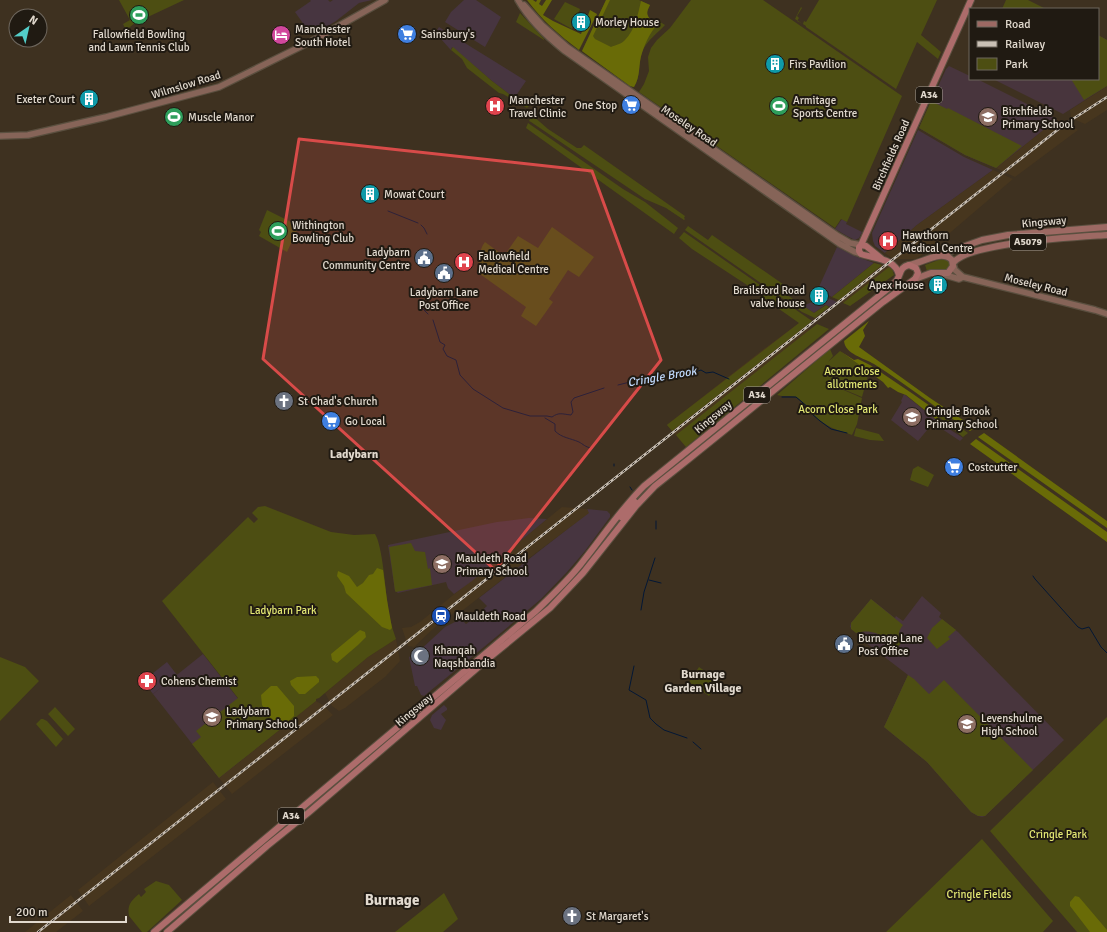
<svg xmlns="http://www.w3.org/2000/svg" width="1107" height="932" viewBox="0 0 1107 932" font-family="Signika,sans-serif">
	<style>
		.commercial { fill: #473540 }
		.built { fill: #47361e }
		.education { fill: #48353d }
		.green { fill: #4d4e12 }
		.forest { fill: #696b07 }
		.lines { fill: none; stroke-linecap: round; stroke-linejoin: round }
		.stream { stroke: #031735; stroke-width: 1 }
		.secondary-casing { stroke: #5a4f3f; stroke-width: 8 }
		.primary-casing { stroke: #5a4f3f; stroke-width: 8 }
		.trunk-casing { stroke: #5a4f3f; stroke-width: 8 }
		.secondary { stroke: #866458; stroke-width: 5.5 }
		.primary { stroke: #9d6963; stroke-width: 6 }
		.trunk { stroke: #ad6c6b; stroke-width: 6 }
		.rail-casing { stroke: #c9c0b5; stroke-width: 2.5 }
		.rail { stroke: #201a12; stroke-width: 1; stroke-dasharray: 3; stroke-linecap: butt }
		.marked { fill: #d84b49; fill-opacity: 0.2; stroke: #d84b49; stroke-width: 3; stroke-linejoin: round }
		.labels { text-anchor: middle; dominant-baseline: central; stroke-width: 4; stroke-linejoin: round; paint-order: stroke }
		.shield { fill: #201a12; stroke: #a7a096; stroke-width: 1 }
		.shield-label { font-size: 10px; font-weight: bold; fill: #e1d9ce }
		.poi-label { font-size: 11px; fill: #e1d9ce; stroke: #201a12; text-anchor: start }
		.street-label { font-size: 11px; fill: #e1d9ce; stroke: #201a12 }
		.park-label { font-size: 11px; fill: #e2e673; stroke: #201a12 }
		.water-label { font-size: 12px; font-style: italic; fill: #c0d9fc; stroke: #201a12 }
		.neighbourhood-label { font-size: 12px; font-weight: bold; fill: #e1d9ce; stroke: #201a12 }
		.district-label { font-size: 15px; font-weight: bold; fill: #e1d9ce; stroke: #201a12 }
	</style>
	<rect width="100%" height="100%" fill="#3e3120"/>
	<path class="commercial" d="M310,0H328L330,2L333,0H372L359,3L336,21L314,34L308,28L307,29L295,12L311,1Z
		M464,0H476L501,17L485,47L445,22L451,12Z
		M439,27L526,81L515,97H513L492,81L452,47L451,50L449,48L441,39L437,30Z
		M918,130L964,157L993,170L917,225L885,253L875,246L873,241L872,233Z
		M842,219L847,222L846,224L862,232L859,238L855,240L847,236L835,229Z
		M837,247L855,256L874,263L832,297L818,289Z
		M826,297L837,302L831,307L825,305L814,313L803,306L812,302L816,303Z
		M587,509L607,511L610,514V517L585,551L567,572L541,599L490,642L424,696L421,695L417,686H415L409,657L418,652L445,627L461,619L466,624L474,618L487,606L479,598L588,513Z
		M167,662L177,675L153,694L143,681Z
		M444,705L447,708V710L441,714L446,720L441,730L434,728L430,720L432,715Z"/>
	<path class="built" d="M1107,86V110L1085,124L1071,118L1070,110Z
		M1057,119L1078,130L1015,177L996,168Z
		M993,170L1013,179L938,243L916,259H899L892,258L885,253L917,225Z
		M874,263L891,268L893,271L894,275L850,306L832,297Z
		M799,323L819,336L686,447L667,425L668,424L761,351Z
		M562,507L587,509L589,513L537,552L458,614L456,611L434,628L414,647L408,646L402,628L411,627L420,622Z
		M396,639L400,661L385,677L345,708L339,711L332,706L325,693L368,657Z
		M316,701L323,705L333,715L232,794L219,778Z
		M213,782L226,799L89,906L78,890Z
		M71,895L83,911L56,932H25Z"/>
	<path class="education" d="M1098,35L1107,40V86L1063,114L993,79H1098Z
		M949,66L970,76V79H977L1057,119L996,168L965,155L919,128L946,69Z
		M904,394L943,425L963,438L960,441L933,423L918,441L891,420L902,402L901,401Z
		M529,518L547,519L472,581L454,594L448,588L446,582L398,593L395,591L388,545L497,522Z
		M922,596L941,613L939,617L958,632L1064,740L985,816L982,817L978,816L971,812L927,762L884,727L908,675L861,639L859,635L850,627L851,623L871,599L895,618L896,616L903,621Z
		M203,654L269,738L219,778L153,694Z"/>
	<path class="green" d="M119,0H184L135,23L126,30L123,24L130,20Z
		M606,0H639L650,5C646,13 646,15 652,21L657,20L665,25C657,34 647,40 642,52C638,63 641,76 634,87L630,86L582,51Z
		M691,0H763L902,96L847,222L841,219L835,228L639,92L644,84L649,71L648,57L651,48L657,40L670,28Z
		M819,0H937L921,35L941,52L938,59L917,42L896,89L806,27V26L795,19L801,7L802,8L797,16L799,18L797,21L803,24L804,21L806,22Z
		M1006,0H1028L1046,9H1002Z
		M565,2L580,9L572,29L554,19Z
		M520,13L544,39V40L516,22Z
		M1098,35L1107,40V86L1084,100L1071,79H1098Z
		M453,47L492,81L513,97L514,96L529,106L527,108L503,94L499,93L467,68L462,59L451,50Z
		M931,101L947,109L948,108L1022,146L996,168L965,155L919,128Z
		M532,115L548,129L577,148H581L584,145L685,216L684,218L685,219L684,220L666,208L645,199L531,122L529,121Z
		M528,123L623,189L645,202L678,228L674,234L526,128Z
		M267,210L299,226L287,252L259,236L261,232L259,230Z
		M688,226L708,240L712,235L790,289L787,295L814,313L826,305L829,307L815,318L802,312L685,230Z
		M552,227L594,257L579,277L568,270L549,299L553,302L536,326L521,316L526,307L477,272C480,261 478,251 485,242L504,256L518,236L538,248Z
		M684,232L812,321L672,431L667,425L668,424L799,323L762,297L747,285L692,249L679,238Z
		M944,258L949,260L951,268L944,271L935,270L927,271L925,265Z
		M874,263L882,265L839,300L832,297Z
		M889,267L892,269L894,275L850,306L843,303Z
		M817,324L829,329L686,447L676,435Z
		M830,349L833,356L828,362L840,351L869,372L862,397L833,385L838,372L837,369L825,364L836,370L837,372L832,385L862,398L857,424L852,435C841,431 831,429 821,421C813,416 804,401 796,397C791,395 783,397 777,395Z
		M934,409L968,433L963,437L939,417Z
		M856,428L879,434L884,441L870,440L854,436Z
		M918,466L934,475L928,487L910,480L913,469Z
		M265,506L331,532L354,535L375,534C382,545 385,584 387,599C388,612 391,626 396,639L368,657L319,698L316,699V701L219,778L192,744L201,737L196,731L238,698L162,601L248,517L254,523L258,519L252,513L258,507Z
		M411,543L415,551L425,552L428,569L430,568L432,585L396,592L395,591L389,547Z
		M871,599L903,625C899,630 896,637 902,642L895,650C889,647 888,642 884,638C877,631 865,630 856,633L851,629V623Z
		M942,619L956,630L948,637L950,639L937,649L927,638L932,628Z
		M0,657L25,667L39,681L0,721Z
		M699,667L719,681L709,696L689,682Z
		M908,675L914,679L929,694L944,680L1033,770L985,816H978L971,812L927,762L884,727Z
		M55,707L75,729L68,736L48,714Z
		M1107,717V932H1077L990,831Z
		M41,719H43L47,721L63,739L56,747L36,724Z
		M982,839L1053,921L1043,932H886Z
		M156,881L169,885L182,900L147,932H142L129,916C127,905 131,901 139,894L141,897L146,892L144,889Z
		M444,893L458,919L443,932H395Z"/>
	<path class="forest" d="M527,0H533L536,2L537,0H541L539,4L542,6L546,0H552L543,15L553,21L581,34L590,10L597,14L579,50C559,35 542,20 527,0Z
		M606,0H610L593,36L595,39L611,47C615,45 622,44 625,40C635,30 638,14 641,1L650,5C646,13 646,15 652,21L657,20L661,21C651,30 646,41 642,53C638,64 641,76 634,87L630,86L582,51Z
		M869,321L863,330L865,336L859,347L930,398L975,428L970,431C938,409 907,385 874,364C864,358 845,354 844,341Z
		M840,351L854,360L858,359L870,365L913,394L930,406L943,425L906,395L898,392L890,387L888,388L883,382Z
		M984,433L1107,521V528L978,437Z
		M976,439L1107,532V542L970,444Z
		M377,568L383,570L387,600L392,628L390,630L382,627L346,593L344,586L337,576L338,571L349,576L357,587L363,583L369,575L373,574Z
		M360,630L365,632L366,637L358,645L337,663L332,660L331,654Z
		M316,676L319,679V682L305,694H299L291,685L290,681L297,677Z
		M271,686H277L294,706V716L281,728L276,726L262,705L261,695Z
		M1075,896L1079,897L1107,930V932H1090L1070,906V902Z"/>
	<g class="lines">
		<path class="stream" d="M388,211L418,223
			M421,225L424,228L427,234
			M422,308L428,314
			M433,320L440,342L445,345L443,349L447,356L456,360L460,375L473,389L503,408L530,416H547L552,417C559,412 562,414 571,415L573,412L571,402L574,398L604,388
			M618,385L634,381L657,380L671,376H685L701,370L706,373L713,372L729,379
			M782,397H796L809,408L812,414L820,421L831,429L847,433
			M545,418L555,424V431C562,438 570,438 579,442C583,444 585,447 591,448
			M614,464V466
			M630,487L632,490
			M656,521V529
			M1033,576L1035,579L1078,627L1082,629L1089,627L1101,647L1107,653
			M649,580L661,583
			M641,610L644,592L655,558
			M634,666L629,690L646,700L650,718L656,724L664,730L687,738
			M693,742L701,749"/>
		<defs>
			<path id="secondary" d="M518,0C530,21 546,36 565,51L840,244L855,252L861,254
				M524,5L542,25L567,47L838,236L850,243L861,245
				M0,136L28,135L106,117L219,87L312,41L385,0
				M953,264L955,270L963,277
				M942,274L959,279L963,277L1095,310L1107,314"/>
			<path id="primary" d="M937,256L982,240L1008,235L1107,227
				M953,263C969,242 1078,237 1107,235
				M909,265C923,263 941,249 952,260L953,266L948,273H931L915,279"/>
			<path id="trunk" d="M861,245L971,0
				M882,259L866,246L861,245L859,247V251L861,254C875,259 895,258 899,275
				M621,517L635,502
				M154,932L536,611C553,594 570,579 584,560C604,535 621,509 644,486L890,287C892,285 895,283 897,280C901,273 900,267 909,265L916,268L918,273L915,279L883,302L689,459L655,486L636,506L583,573L550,608L489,658L308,813L267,846L167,932"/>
		</defs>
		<use href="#secondary" class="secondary-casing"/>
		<use href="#primary" class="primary-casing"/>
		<use href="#trunk" class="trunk-casing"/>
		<use href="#secondary" class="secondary"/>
		<use href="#primary" class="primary"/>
		<use href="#trunk" class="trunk"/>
		<defs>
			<path id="rail" d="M38,932L1004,172L1065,124L1107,97"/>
		</defs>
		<use href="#rail" class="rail-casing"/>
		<use href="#rail" class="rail"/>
	</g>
	<path class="marked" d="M299,139L592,171L661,360L495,570L263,359Z"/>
	<defs>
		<symbol id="stadium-disc" viewBox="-11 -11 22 22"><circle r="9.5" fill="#2e9e5b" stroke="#201a12"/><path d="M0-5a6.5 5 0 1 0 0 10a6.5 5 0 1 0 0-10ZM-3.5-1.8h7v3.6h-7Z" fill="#fff"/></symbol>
		<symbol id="building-disc" viewBox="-11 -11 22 22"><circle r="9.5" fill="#0f9aa8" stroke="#201a12"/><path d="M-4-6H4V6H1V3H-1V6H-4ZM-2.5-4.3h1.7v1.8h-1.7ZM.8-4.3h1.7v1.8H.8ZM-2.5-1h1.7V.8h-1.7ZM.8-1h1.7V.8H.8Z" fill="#fff"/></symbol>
		<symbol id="supermarket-disc" viewBox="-11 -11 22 22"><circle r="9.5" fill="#3f7fe0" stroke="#201a12"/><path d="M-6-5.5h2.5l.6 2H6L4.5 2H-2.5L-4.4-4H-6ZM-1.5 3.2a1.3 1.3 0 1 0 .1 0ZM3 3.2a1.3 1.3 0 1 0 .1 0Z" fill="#fff"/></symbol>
		<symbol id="hotel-disc" viewBox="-11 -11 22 22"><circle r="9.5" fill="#d1479c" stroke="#201a12"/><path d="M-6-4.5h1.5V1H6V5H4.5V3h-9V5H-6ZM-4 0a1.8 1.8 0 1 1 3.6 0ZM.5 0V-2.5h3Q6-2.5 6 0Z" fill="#fff"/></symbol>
		<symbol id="hospital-disc" viewBox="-11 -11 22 22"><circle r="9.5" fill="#e0444e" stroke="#201a12"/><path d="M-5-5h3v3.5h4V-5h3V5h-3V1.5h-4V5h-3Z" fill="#fff"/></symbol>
		<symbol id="school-disc" viewBox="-11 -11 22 22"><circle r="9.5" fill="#8d6e63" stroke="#201a12"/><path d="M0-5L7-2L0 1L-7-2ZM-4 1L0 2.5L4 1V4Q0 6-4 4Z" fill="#fff"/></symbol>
		<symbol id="civic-disc" viewBox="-11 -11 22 22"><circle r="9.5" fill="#5c6f8a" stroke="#201a12"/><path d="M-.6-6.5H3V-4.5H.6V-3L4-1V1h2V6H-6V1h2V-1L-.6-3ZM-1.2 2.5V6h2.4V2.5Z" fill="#fff"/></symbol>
		<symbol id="church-disc" viewBox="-11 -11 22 22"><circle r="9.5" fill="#6b7280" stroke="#201a12"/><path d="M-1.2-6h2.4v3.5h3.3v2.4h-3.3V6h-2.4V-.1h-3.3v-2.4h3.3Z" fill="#fff"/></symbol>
		<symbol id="station-disc" viewBox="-11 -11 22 22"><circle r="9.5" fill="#1a4fb4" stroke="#201a12"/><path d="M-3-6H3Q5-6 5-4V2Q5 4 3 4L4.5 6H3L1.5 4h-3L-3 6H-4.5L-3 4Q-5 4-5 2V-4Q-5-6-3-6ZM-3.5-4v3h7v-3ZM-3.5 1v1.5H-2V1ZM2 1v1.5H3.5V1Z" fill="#fff"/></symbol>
		<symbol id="mosque-disc" viewBox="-11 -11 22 22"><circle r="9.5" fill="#6b7280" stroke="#201a12"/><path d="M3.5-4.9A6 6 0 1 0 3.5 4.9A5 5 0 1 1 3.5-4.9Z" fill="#fff"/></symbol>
		<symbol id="pharmacy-disc" viewBox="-11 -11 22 22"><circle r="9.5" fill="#e0444e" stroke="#201a12"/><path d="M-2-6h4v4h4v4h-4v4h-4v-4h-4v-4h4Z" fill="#fff"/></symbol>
	</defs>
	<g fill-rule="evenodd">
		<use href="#stadium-disc" x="128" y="4" width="22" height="22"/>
		<use href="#building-disc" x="570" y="11" width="22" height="22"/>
		<use href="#supermarket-disc" x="396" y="23" width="22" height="22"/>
		<use href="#hotel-disc" x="270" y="24" width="22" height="22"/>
		<use href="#building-disc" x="764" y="53" width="22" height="22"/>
		<use href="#building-disc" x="78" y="88" width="22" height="22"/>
		<use href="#supermarket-disc" x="620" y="94" width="22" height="22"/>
		<use href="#hospital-disc" x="484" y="95" width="22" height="22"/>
		<use href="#stadium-disc" x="768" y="95" width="22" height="22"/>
		<use href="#stadium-disc" x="163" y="106" width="22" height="22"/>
		<use href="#school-disc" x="977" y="106" width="22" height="22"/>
		<use href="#building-disc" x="359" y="183" width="22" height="22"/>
		<use href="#stadium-disc" x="267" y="220" width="22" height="22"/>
		<use href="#hospital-disc" x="877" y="230" width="22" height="22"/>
		<use href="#civic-disc" x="413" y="247" width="22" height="22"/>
		<use href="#hospital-disc" x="453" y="251" width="22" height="22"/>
		<use href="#civic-disc" x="433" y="262" width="22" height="22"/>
		<use href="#building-disc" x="927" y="274" width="22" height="22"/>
		<use href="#building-disc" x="808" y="285" width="22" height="22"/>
		<use href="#church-disc" x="273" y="390" width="22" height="22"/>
		<use href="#school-disc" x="901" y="406" width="22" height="22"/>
		<use href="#supermarket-disc" x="320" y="410" width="22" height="22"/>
		<use href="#supermarket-disc" x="943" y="456" width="22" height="22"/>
		<use href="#school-disc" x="431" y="553" width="22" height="22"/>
		<use href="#station-disc" x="430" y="605" width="22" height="22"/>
		<use href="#civic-disc" x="833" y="633" width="22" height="22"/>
		<use href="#mosque-disc" x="409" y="645" width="22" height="22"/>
		<use href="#pharmacy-disc" x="136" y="670" width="22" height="22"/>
		<use href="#school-disc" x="201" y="706" width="22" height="22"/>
		<use href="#school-disc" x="956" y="713" width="22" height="22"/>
		<use href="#church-disc" x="561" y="905" width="22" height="22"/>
	</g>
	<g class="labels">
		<g class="shield">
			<rect x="916" y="87" width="26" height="16" rx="3"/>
			<rect x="1010" y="234" width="36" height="16" rx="3"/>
			<rect x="744" y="387" width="26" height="16" rx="3"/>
			<rect x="278" y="808" width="26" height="16" rx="3"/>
		</g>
		<g class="shield-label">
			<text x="929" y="95">A34</text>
			<text x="1028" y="242">A5079</text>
			<text x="757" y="395">A34</text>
			<text x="291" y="816">A34</text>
		</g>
		<g class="poi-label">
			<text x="595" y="22">Morley House</text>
			<text x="295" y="29">Manchester<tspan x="295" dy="13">South Hotel</tspan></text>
			<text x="139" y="34" text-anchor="middle">Fallowfield Bowling<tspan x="139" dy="13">and Lawn Tennis Club</tspan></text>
			<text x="421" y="34">Sainsbury's</text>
			<text x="789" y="64">Firs Pavilion</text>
			<text x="75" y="99" text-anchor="end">Exeter Court</text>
			<text x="509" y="100">Manchester<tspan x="509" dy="13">Travel Clinic</tspan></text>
			<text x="793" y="100">Armitage<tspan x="793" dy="13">Sports Centre</tspan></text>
			<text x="617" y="105" text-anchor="end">One Stop</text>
			<text x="1002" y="111">Birchfields<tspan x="1002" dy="13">Primary School</tspan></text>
			<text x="188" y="117">Muscle Manor</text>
			<text x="384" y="194">Mowat Court</text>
			<text x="292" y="225">Withington<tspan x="292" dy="13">Bowling Club</tspan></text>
			<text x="902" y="235">Hawthorn<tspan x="902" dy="13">Medical Centre</tspan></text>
			<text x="410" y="252" text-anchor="end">Ladybarn<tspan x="410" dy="13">Community Centre</tspan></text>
			<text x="478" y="256">Fallowfield<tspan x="478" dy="13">Medical Centre</tspan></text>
			<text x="924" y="285" text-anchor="end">Apex House</text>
			<text x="805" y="290" text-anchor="end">Brailsford Road<tspan x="805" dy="13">valve house</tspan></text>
			<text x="444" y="292" text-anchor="middle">Ladybarn Lane<tspan x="444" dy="13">Post Office</tspan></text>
			<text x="298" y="401">St Chad's Church</text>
			<text x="926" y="411">Cringle Brook<tspan x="926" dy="13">Primary School</tspan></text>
			<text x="345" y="421">Go Local</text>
			<text x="968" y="467">Costcutter</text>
			<text x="456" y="558">Mauldeth Road<tspan x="456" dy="13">Primary School</tspan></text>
			<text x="455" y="616">Mauldeth Road</text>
			<text x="858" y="638">Burnage Lane<tspan x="858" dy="13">Post Office</tspan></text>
			<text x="434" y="650">Khanqah<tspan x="434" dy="13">Naqshbandia</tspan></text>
			<text x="161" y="681">Cohens Chemist</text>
			<text x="226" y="711">Ladybarn<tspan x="226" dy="13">Primary School</tspan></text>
			<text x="981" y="718">Levenshulme<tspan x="981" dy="13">High School</tspan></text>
			<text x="586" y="916">St Margaret's</text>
		</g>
		<g class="street-label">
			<text transform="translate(186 85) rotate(-17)">Wilmslow Road</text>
			<text transform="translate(689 126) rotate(34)">Moseley Road</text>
			<text transform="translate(891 155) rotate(-66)">Birchfields Road</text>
			<text transform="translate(1044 222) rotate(-5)">Kingsway</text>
			<text transform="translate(1036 285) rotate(14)">Moseley Road</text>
			<text transform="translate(713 417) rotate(-40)">Kingsway</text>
			<text transform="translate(414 710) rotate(-40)">Kingsway</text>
		</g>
		<g class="park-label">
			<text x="852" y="371">Acorn Close<tspan x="852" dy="13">allotments</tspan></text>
			<text x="838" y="409">Acorn Close Park</text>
			<text x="283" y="610">Ladybarn Park</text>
			<text x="1058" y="834">Cringle Park</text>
			<text x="979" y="894">Cringle Fields</text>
		</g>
		<g class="water-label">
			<text transform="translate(662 377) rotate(-10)">Cringle Brook</text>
		</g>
		<g class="neighbourhood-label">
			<text x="354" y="454">Ladybarn</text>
			<text x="703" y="674">Burnage<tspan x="703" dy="14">Garden Village</tspan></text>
		</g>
		<g class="district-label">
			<text x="392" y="900">Burnage</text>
		</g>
	</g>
	<rect x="969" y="8" width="130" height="72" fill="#201a12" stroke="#6d665d"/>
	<rect x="977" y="21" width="20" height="6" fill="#9d6963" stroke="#6d665d"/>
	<text x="1005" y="28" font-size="12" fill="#e1d9ce">Road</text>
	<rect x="977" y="41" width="20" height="6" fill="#c9c0b5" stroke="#6d665d"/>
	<text x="1005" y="48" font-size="12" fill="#e1d9ce">Railway</text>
	<rect x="977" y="58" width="20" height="12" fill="#4d4e12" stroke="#6d665d"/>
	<text x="1005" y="68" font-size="12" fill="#e1d9ce">Park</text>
	<g transform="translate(28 28) rotate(34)"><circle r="19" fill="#201a12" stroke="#6d665d"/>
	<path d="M0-3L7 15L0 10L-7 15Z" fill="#53cdc9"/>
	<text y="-6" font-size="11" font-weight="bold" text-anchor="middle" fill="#e1d9ce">N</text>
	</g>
	<path d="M10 916v6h116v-6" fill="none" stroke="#e1d9ce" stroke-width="2"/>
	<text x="16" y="916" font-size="12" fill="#e1d9ce" stroke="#201a12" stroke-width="3" paint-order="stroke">200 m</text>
</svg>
